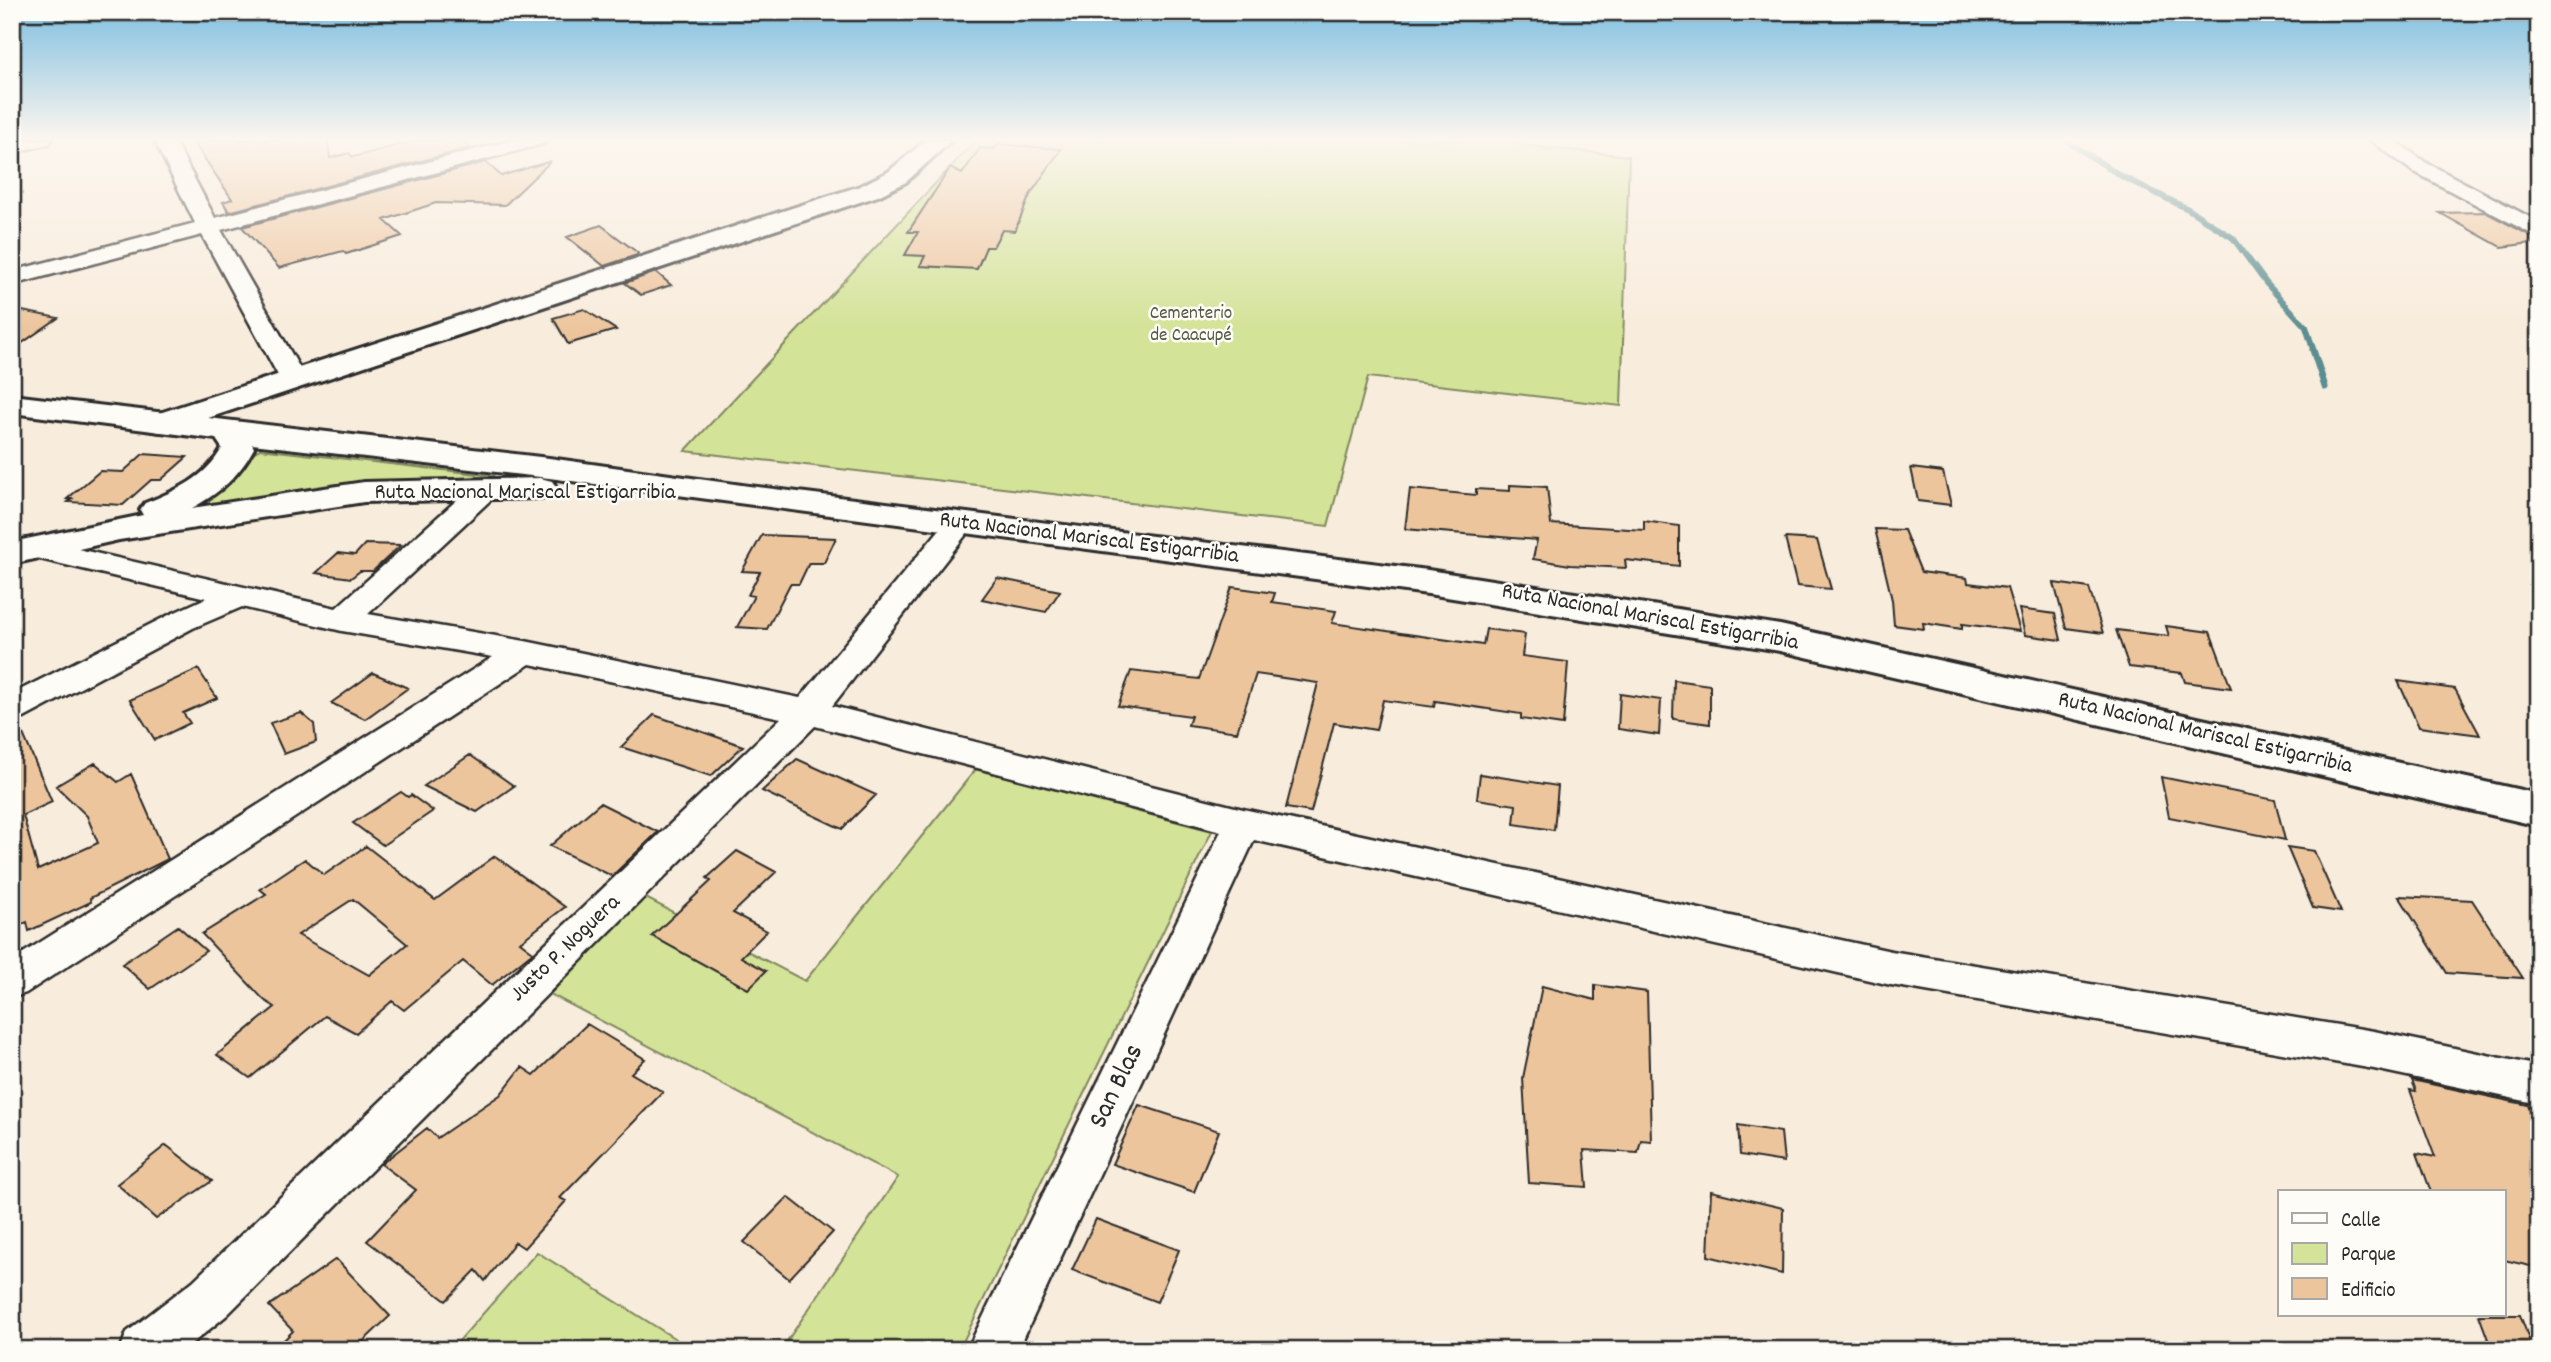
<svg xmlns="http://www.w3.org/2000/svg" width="2551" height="1362" viewBox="0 0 2551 1362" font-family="Dekko,sans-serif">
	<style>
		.green { fill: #d3e397; stroke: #7f8761; stroke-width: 2 }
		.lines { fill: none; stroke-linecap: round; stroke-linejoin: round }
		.stream-far1 { stroke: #5c8d91; stroke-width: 6 }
		.stream { stroke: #5c8d91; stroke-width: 7 }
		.building { fill: #edc59d; stroke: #2b2b2b; stroke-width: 2; fill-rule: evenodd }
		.street-casing { stroke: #2b2b2b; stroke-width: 5 }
		.secondary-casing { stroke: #2b2b2b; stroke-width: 6 }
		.primary-casing { stroke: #2b2b2b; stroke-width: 6 }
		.street { fill: #fdfcf7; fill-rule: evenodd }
		.secondary { fill: #fdfcf7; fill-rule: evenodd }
		.primary { fill: #fdfcf7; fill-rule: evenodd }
		.labels { text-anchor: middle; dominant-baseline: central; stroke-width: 5; stroke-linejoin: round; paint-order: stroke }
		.far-park-label { font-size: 19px; fill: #555946; stroke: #fdfcf7 }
		.street-label { font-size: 23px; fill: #2b2b2b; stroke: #fdfcf7 }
		.near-street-label { font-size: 28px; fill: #2b2b2b; stroke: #fdfcf7 }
	</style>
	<rect width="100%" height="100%" fill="#f8ecdc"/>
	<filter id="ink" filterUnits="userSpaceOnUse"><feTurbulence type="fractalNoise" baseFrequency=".0143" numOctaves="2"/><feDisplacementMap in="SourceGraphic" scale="14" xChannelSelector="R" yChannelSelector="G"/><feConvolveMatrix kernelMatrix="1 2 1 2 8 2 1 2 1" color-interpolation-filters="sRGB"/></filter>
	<g filter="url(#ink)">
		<path class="green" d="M976,140H1507L1521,145L1629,156L1621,406L1368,377L1328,526L685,451Z
			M260,449L495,476L361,484L186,508L229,481L254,452Z
			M976,769L1212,831L959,1350H781L898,1177L550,994L644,897L805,981Z
			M537,1252L693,1350H451Z"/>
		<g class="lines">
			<path class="stream-far1" d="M2065,140L2123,177L2188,209L2233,238L2266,283L2306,327L2314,352"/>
			<path class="stream" d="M2313,350L2325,387"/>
		</g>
		<path class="building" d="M192,140H328L330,158L349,153L353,157L418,140H461L470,148L229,212L223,202L232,199Z
			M998,144L1061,149L1030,195L1015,231L1002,230L993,247H986L977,269L920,266L925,256L905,255L918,232H908L950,168L962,174L980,148L994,149Z
			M551,161L505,205L436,203L384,220L402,236L346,254L343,251L279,268L242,227L486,162L501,176Z
			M2485,212L2539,240V242L2501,247L2440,213Z
			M601,225L638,253L637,255L604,266L567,237Z
			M656,272L671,285L641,295L625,283Z
			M12,309L58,318L12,350Z
			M584,309L616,330L568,344L553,318Z
			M143,454L187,457L161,480H151L123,505L68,502L72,499H67L100,471L123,472Z
			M1911,468L1943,472L1951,505L1918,501Z
			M1510,485L1547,487L1551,524L1644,530V521L1679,526V566L1625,560L1626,568L1570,565L1533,559L1537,540L1405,529L1410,489L1476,495V489L1510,491Z
			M1875,529L1904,530L1921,572L1967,578L1968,583L2007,588L2020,631L1962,624V629L1923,623L1924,629L1894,625L1892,600Z
			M762,535L836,538L824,563H809L799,584H790L767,629L737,627L754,596L748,595L760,572L742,571Z
			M1785,538L1817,540L1831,589L1797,586Z
			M365,544L401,545L373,571H360L351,578L316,573L338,553L355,555Z
			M997,578L1060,591L1046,612L982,599Z
			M2054,583L2089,588L2103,633L2066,628Z
			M1232,587L1275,593L1272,602L1336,611L1332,623L1483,645L1486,629L1525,634L1522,656L1568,662L1563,725L1521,719V714L1435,701L1434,707L1383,700L1376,730L1334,723L1311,812L1286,808L1318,683L1256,674L1237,732L1188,725L1191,716L1118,706L1131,671L1199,679Z
			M2019,609L2055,614L2061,640L2025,635Z
			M2166,626L2210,632L2231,688L2185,682L2182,673L2129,667L2116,630L2169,636Z
			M198,669L217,698L183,713L190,723L155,740L130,700Z
			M373,673L408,688L365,719L331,703Z
			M1674,680L1710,685V724L1673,719Z
			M2398,681L2455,689L2480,735L2419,727Z
			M1620,694L1661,700L1659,735L1618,729Z
			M301,713L314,724L316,742L284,754L270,723Z
			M654,715L743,746L711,776L621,747Z
			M18,722L52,802L23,815L38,870L98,843L87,816L56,786L95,763L118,782L131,774L168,859L90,898L91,902L29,931L27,922L12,928V723Z
			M470,755L514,786L477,812L424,786Z
			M797,759L876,795L842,829L762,791Z
			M1480,774L1558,786L1554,830L1514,824L1516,805L1477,799Z
			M2161,777L2275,800L2285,840L2169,817Z
			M401,792L408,797L411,795L433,811L383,845L353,823Z
			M600,803L658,832L612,876L550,846Z
			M366,846L435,900L495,856L565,907L520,942L533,952L492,985L463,961L404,1010L392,1001L356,1033L325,1016L250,1078L217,1055L275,1007L264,1000L202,934L266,894L260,889L305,859L324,875ZM353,899L407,944L369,975L298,935Z
			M2287,847L2314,851L2341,912L2313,908Z
			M737,851L776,872L733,913L767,931L741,957L766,971L748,989L652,936L711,881L707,878Z
			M2399,896L2472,900L2523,978L2447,973Z
			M178,926L206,951L150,989L122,964Z
			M1595,985L1647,992L1651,1141L1641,1140L1638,1153L1584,1150L1587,1187L1529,1183L1523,1078L1542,986L1595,1000Z
			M587,1024L645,1059L631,1073L663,1092L560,1198L566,1201L524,1248L515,1242L485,1281L476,1270L446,1301L367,1241L416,1190L381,1164L427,1128L437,1138L500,1095L522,1067L534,1075Z
			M2412,1080L2528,1105L2539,1132V1268L2504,1260V1192H2431L2417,1153L2435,1157L2410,1090L2416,1091Z
			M1139,1105L1219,1131L1194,1192L1112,1164Z
			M1738,1125L1781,1132L1784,1162L1740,1155Z
			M166,1145L212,1181L156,1219L117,1184Z
			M1711,1191L1783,1208L1782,1274L1708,1256Z
			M788,1197L833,1232L789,1279L744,1242Z
			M1096,1219L1179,1250L1157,1302L1072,1270Z
			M336,1259L390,1316L354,1350H274L293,1331L269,1306Z
			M2479,1315H2520L2533,1350L2489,1342Z"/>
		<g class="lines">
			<defs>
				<path id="street" d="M52,140L49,144L12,153V141Z
					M154,140H174L215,218L512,140H546L543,144L221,230L306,379L302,384L293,387L284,384L280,379L202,235L12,285V271L195,223Z
					M2370,140H2394L2425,162L2539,222V238L2411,170Z
					M487,479L497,482L501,488L497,494L368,614L525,641L800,698L950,517L960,514L970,517L975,523L832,706L1243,809L1891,951L2374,1031L2539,1066V1104L2374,1069L1891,985L1254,840L1018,1350H967L1221,831L815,726L227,1315L184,1350H120L127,1332L193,1281L781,718L530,664L26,993L12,998V960L493,657L342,631L242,607L193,628L24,718L12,721V694L171,614L206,598L23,555L19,548L23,541L34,539L336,608L477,482Z"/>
				<path id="secondary" d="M926,140H952L906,182L878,196L172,430L161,432L150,430L145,423L150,416L860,186L888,172Z"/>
				<path id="primary" d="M12,395L549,458L749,486L1428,570L1780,625L2539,794V826L1780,651L1428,594L549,478L252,444L254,448C239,476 220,493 192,508L364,482L540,478L552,481L557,488L552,495L540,498L364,502L119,540L12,564V542L143,515L140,510L145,503C176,491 206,478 222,448L216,439L12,413Z"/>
			</defs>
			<use href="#street" class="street-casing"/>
			<use href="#secondary" class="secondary-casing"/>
			<use href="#primary" class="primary-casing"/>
			<use href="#street" class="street"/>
			<use href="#secondary" class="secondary"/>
			<use href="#primary" class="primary"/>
		</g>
	</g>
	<linearGradient id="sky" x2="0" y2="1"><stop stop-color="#7dbee0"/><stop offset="0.42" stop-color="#fcf6ef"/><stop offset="1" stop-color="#fcf6ef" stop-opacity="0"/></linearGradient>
	<rect width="2551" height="331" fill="url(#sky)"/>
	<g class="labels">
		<g class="far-park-label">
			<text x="1191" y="314">Cementerio<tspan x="1191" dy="22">de Caacupé</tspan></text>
		</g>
		<g class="street-label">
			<text x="525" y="493">Ruta Nacional Mariscal Estigarribia</text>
			<text transform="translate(1089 539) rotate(7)">Ruta Nacional Mariscal Estigarribia</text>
			<text transform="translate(1650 618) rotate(10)">Ruta Nacional Mariscal Estigarribia</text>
			<text transform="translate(2205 734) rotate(13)">Ruta Nacional Mariscal Estigarribia</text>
			<text transform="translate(566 949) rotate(-44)">Justo P. Noguera</text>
		</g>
		<g class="near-street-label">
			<text transform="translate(1118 1087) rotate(-64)">San Blas</text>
		</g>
	</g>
	<rect width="2551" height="1362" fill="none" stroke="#fdfcf7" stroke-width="42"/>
	<rect x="21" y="21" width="2509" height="1320" fill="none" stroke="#2b2b2b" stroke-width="2.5" filter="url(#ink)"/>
	<rect x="2278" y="1190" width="228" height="126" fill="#fdfcf7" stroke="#a9a8a5" stroke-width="2"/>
	<rect x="2292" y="1213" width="35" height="10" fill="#fdfcf7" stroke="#a9a8a5" stroke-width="2"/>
	<text x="2341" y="1226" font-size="21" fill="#2b2b2b">Calle</text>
	<rect x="2292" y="1243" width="35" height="21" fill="#d3e397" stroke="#a9a8a5" stroke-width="2"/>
	<text x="2341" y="1260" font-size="21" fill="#2b2b2b">Parque</text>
	<rect x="2292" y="1278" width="35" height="21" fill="#edc59d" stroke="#a9a8a5" stroke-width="2"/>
	<text x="2341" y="1296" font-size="21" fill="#2b2b2b">Edificio</text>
</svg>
